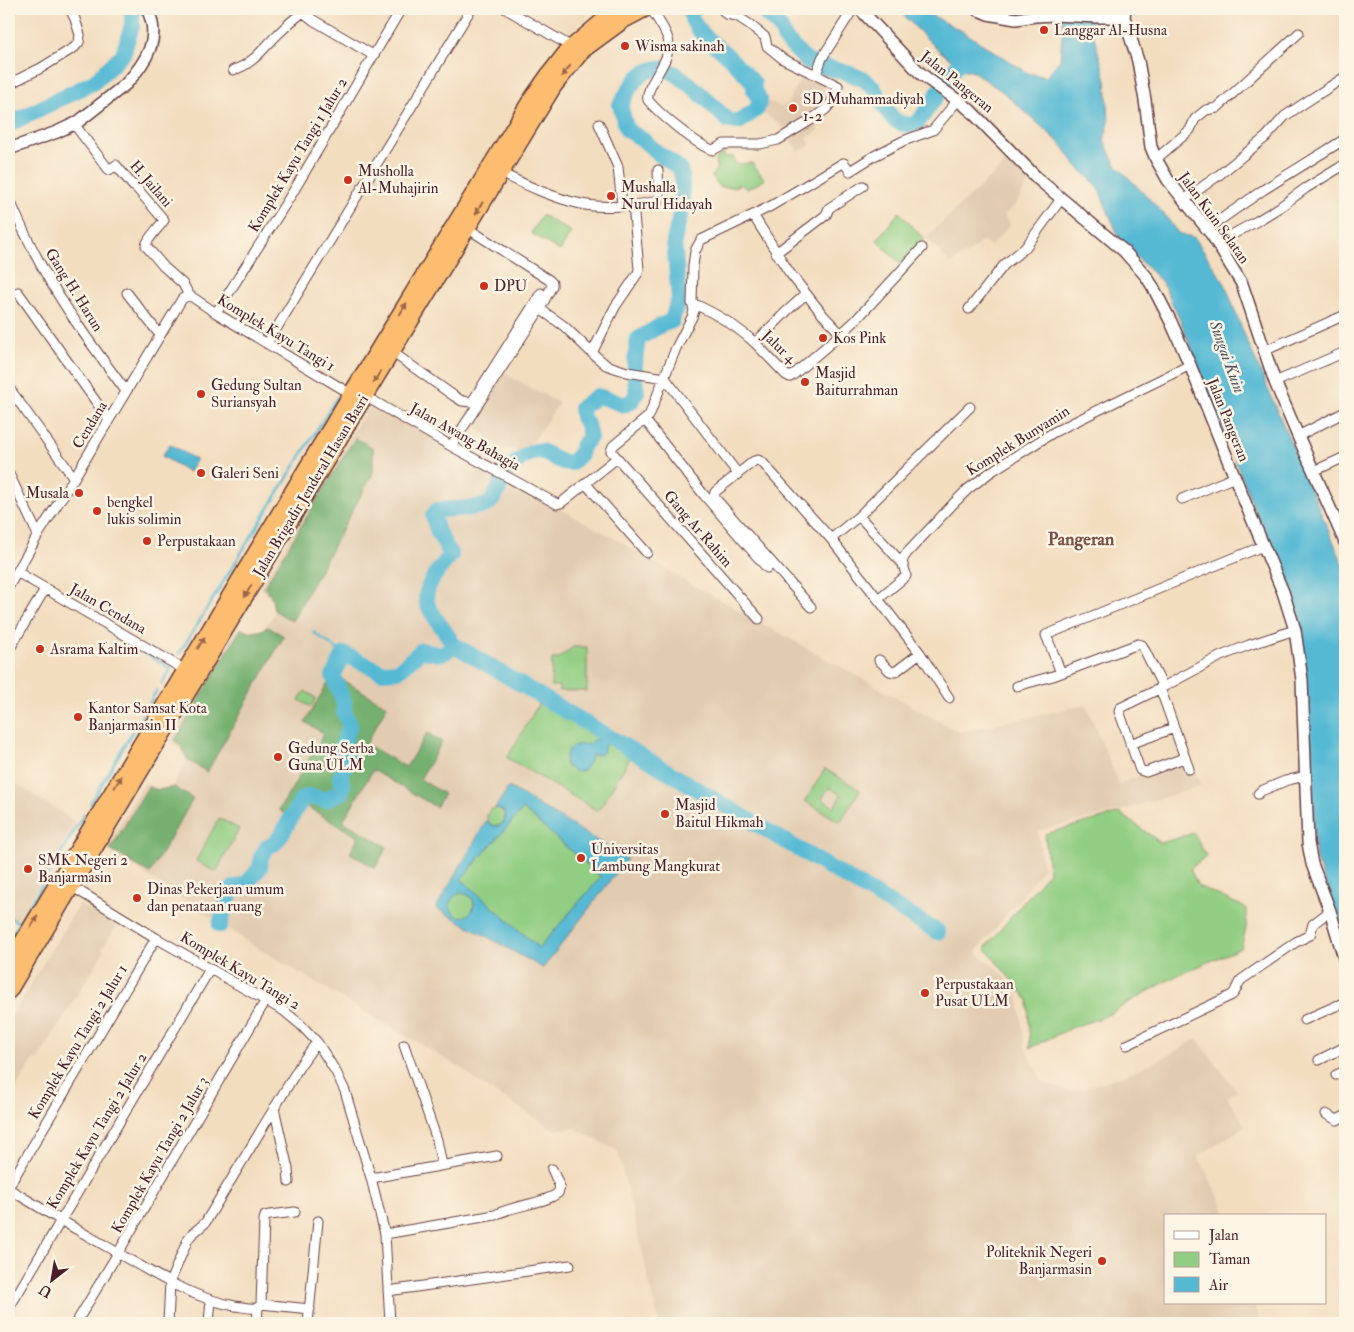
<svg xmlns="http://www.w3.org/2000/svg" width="1354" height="1332" viewBox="0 0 1354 1332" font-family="'IM FELL Double Pica',serif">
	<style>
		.built { fill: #e2ccb1 }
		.green { fill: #91cd82; stroke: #6e7656; fill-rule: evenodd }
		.forest { fill: #74b070; stroke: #5f684e }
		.water { fill: #55b9d4; stroke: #506c80; fill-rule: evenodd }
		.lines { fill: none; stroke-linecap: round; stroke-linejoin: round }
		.stream { stroke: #55b9d4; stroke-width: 2.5 }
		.river { stroke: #55b9d4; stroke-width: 16 }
		.minor-casing { stroke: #633c41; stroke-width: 11 }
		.tertiary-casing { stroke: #633c41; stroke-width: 14 }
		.trunk-casing { stroke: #633c41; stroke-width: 18 }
		.minor { stroke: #fff; stroke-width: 9 }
		.tertiary { stroke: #fff; stroke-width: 11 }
		.trunk { stroke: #fcbd6f; stroke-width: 15 }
		.oneway { fill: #9a664a }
		.poi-dot { fill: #c8321e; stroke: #fcf5e5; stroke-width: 2 }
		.labels { text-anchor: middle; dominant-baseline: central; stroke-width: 5; stroke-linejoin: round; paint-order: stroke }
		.poi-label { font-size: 15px; fill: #4a1f2b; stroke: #fcf5e5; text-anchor: start }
		.street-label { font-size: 15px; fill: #4a1f2b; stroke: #fcf5e5 }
		.water-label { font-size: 16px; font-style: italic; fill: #4e5566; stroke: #fcf5e5 }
		.quarter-label { font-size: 18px; font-weight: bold; fill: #7b4e48; stroke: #fcf5e5 }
	</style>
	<rect width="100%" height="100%" fill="#fcf5e5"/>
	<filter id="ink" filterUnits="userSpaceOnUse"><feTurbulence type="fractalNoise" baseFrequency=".02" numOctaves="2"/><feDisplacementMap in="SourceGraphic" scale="10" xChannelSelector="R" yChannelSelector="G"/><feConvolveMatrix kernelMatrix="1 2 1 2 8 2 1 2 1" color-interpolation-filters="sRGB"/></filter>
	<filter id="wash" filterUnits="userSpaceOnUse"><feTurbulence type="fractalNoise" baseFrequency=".0096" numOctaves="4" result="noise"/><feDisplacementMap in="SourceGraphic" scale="20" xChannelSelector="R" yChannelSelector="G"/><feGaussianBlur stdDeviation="1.12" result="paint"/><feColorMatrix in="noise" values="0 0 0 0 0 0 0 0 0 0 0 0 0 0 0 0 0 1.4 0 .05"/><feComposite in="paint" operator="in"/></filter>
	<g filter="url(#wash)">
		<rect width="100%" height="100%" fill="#f3ddbf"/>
		<path class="built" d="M808,63L840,78L825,108L811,117L819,130L807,138L811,145L798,152L782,126L759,110L763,99L782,107L787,104Z
			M1009,160L1029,181L1016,204L1004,215L1010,225L991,246L982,241L966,255H963L951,264L926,237Z
			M504,373L559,403L527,451L499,448L473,423Z
			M376,404L494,473L625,544L687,582L959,732L1086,705L1119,784L1190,758L1200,786L1123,810L1038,831L1043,868L1014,906L976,952L995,967L1009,982L1018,996L1025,1047L1043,1083L1072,1092L1133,1072L1171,1054L1197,1039L1237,1091L1227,1097L1246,1126L1198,1156L1221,1201L1226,1216H1165V1303H1254L1261,1323H659L618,1151L574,1128L555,1130L481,1084L462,1069L355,1006L248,942L105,848L145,783L156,788L159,789L168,788L173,785L186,762L180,749L169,741L239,626L249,631L260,630L266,626L274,614L270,597L260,587L369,405Z
			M9,779L76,822L17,921L9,916Z
			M79,904L116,926L102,949L104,951L37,1061L34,1059L9,1100V1021Z"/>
		<path class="green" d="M724,150V157H734L735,164L752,163L765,180L747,189L741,184L734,187H719L712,176L717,168L715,161Z
			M899,212L924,239L900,264L877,240Z
			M542,215L571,232L560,251L531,233Z
			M573,647H587V691H559V686H551L552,659H558Z
			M305,691L316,698L311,707L299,700Z
			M540,702L632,755L598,811L507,758Z
			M825,769L860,790L840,822L805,801ZM829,787L841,795L834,807L822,799Z
			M487 817a9 9 0 1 1 18 0a9 9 0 1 1-18 0Z
			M523,809L601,877L539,948L461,879Z
			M1120,813L1161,843L1194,833L1206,856L1190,869L1198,886L1246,908V928L1241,948L1176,976L1131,1001L1106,1016L1071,1028L1030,1048L1028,1000L985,948L1049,872L1045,834Z
			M219,818L239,829L216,872L196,861Z
			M450 905a12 12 0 1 1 24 0a12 12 0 1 1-24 0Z"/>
		<path class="forest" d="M355,438L373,448V473L292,621L274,610L272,598L264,587Z
			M268,627L284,636L207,772L189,761L182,748L175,740L241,629C251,634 259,632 268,627Z
			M333,674L387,706L366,744L406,767L427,733L442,742L420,779L444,794L436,807L373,770L343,821L387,847L375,868L350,853L358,837L306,806L297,821L279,810L324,734L305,722Z
			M148,787L158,790L174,787L193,799L150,873L110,850Z"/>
		<path class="water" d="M897,9H928L933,16L962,31L1028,73L1046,77L1060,60L1063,27L1061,9H1095L1091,26L1106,80L1109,122L1104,140L1110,154L1116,165L1164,214L1178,233L1195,238L1225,284L1240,324L1345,569V937L1316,859L1308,767L1302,630L1181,322L1162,282L1121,242L1097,185L1078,168L1061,144L1003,92L974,72L962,69L934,46Z
			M170,444L196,460L189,472L162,456Z
			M603,737L607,740C601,751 609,755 591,755L589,763L584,770L576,772L566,766C564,758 567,747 576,745C580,744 584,745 589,744C592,741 594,738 599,740Z
			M509,787L627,859L543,968L436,908L487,820C499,839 517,810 495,808ZM523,809L601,877L539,948L461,879ZM462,893C489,898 464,930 452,911C447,902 453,895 462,893Z"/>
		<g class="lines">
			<path class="stream" d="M106,629L171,669L162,683
				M313,632L344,654
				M179,654L337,397
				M90,804L157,690
				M9,917L19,923
				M9,940L84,814"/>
			<path class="river" d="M761,9L781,29L785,39L807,61L817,65L845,72L863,79L872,86L884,106L894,120L903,124L911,125L917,123L922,117L961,59
				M9,124L94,82L123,54L132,26V11L131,9
				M451,643L938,932
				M220,925L225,907L233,888L246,884L260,868L261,857L267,847L274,844L281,835L302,799L309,796L325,800L341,792L343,785L340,778L347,760L342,746L350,725L344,713V702L333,676L344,654L382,672L398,671L422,650C433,654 444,657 452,646L450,639C445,631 429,611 427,603C422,588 442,565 451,555L438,532L433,516L437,510C448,509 481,509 488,504C496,499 501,481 506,473C511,465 531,449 541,451L563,462L571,463L580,454L583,444L590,438L587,424L582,417L581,408L597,396L611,400L624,405L632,401L637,393C633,373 635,359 638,339L661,325L672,321L675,310L679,299L674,241L682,207V176L679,168L671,162L659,154L642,139L627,130L620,105C626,96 631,83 640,76C644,72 656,67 662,68C681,71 714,108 729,121L739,122L757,109L760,100L754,91V83C745,73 735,64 726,54C713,43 690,28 690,9"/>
		</g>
	</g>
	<g filter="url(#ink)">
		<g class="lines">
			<defs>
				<path id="minor" d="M306,9L303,12L313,20L373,55
					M506,9L572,47
					M651,9C657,18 665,29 668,39C674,60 644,85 648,100C658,113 698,146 713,150L724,144H760L778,140L811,120L826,109L833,100L838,86L816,75L822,58L853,9
					M722,9L726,14L737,16L749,24L765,37L767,46L783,59L816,75
					M233,70C253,65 265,46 279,33C287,25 295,18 303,12
					M9,84L41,68L75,47L79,42L80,35L75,19L70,9
					M74,124L109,170L116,165L133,186L134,185L164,220C159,228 147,238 146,246L164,267L183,284L189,295
					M599,124L618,167L622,205
					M1156,159L1190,130L1195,119L1206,110L1217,108L1299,33
					M501,173C526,185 553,198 581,204C603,209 636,206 658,201L659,198L658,170
					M9,198C19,222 30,245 42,267C66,311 96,351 126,391
					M1184,200L1219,175L1266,137L1285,116L1303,104L1345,77
					M753,215L771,206L843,163H844L850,171L874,156L903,141L933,130L958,100
					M1207,229L1263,190L1345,139
					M1217,243L1257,221L1280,207L1306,188L1339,168L1342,166L1345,168
					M776,253L826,215L829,208L863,186
					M18,292L109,420
					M127,293L160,335
					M189,295L216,313L351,394
					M692,303C715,313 738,327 756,344C766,354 776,365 786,375L790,377L793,375L841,334
					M540,309L564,326L592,353L606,365L627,372L665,378L738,474
					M969,309L1004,265L1025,248L1061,199
					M216,313L293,192L401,9
					M755,343L787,311L806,294
					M267,344L471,9
					M1264,351L1345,315
					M392,352L454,396L462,401L472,402L541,293
					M592,353L615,307L638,273L639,269L633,205
					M1275,382L1345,352
					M9,388L74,478
					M365,396L451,446L557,504L561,503L617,458
					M645,420L704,495L767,568
					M1298,436L1345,412
					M451,446L540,309L552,286V283L549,280L467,228
					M1314,471L1345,457
					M9,474L38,535
					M586,484L647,553
					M1182,499L1235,477
					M859,516L901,562
					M831,539L859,516L970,407
					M17,572L185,670
					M9,586L38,535L74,478L182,299L189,295
					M878,599L920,653L949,698
					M811,607L714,497L715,492L754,461L758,460L762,462L831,539L878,599L906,576C905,564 898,565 907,553L954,503L968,489L992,471L1054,432L1190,365
					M759,619L611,451L613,446L649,416L676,348L692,317L694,311L692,303L693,266L695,251L701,240L753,215L789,272L823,315L841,334L855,321L922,248
					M9,650L45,589
					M879,660L890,671L895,672L920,653
					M1061,673L1046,635L1263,546
					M1017,686L1053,676L1138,644L1142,645L1163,687L1221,656L1249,645L1295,630
					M1163,687L1120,708L1119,711L1140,770L1146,772L1184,758
					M1160,688L1189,769
					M1130,744L1174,728
					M1258,794L1261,791L1285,781L1305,776
					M71,886L156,938L284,1011L301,1025L317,1042L336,1072L345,1091L371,1178L385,1234L390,1323
					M1304,1020L1345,1002
					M404,1045L437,1140L442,1165
					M1127,1045L1232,995C1237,991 1237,984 1241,980L1296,942L1310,935L1313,924L1330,911
					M1319,1060L1345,1047
					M1336,1075L1345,1071
					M274,1108L288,1169L289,1182
					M1326,1114L1337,1120L1345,1116
					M371,1178L497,1156
					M9,1186L156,938
					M9,1189C43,1210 77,1230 111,1249C149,1271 191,1298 235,1306C243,1307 250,1309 258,1308L261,1304L310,1309
					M385,1234L495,1215C513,1205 544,1204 558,1193L560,1187L552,1169
					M388,1291L570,1265
					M261,1304L264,1220L265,1216L270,1215L295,1212
					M9,1308L210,969
					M76,1323L118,1253L266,1000
					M168,1323L170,1282L188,1239L191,1235L205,1223L301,1064L317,1042
					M209,1323L211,1300
					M257,1323L258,1308
					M308,1323L318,1221"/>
				<path id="tertiary" d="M860,9L919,72C935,86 954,96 970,110L1038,179L1124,251L1146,276L1153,287L1171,322L1190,365L1244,500L1283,592L1295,630L1302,680L1308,843L1312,864L1330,911L1345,961
					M976,9L988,14L1016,19L1035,16L1054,15L1098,17H1124
					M1125,9L1124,17L1138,61L1145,100L1151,147L1156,159L1168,180L1212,235L1242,284L1275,382L1298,436L1345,542
					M9,149L57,132L78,122L126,84C146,62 162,38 147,9"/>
				<path id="trunk" d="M9,964L351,394L530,101L549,74L567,51L607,17L622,9
					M9,991L365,396L554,86L583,50L624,20L645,9"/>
			</defs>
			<use href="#minor" class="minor-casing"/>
			<use href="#tertiary" class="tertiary-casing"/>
			<use href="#trunk" class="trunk-casing"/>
			<use href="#minor" class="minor"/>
			<use href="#tertiary" class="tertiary"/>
			<use href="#trunk" class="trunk"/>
		</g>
		<defs><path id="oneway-solid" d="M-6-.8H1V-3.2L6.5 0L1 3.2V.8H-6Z" transform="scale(1.25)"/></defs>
		<g class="oneway">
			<use href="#oneway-solid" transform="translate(566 71) rotate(129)"/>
			<use href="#oneway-solid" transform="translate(479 208) rotate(122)"/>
			<use href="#oneway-solid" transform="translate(403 309) rotate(-59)"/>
			<use href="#oneway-solid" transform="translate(377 377) rotate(121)"/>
			<use href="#oneway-solid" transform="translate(248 591) rotate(121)"/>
			<use href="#oneway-solid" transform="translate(201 643) rotate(-59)"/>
			<use href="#oneway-solid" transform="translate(118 782) rotate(-59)"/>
			<use href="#oneway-solid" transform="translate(34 922) rotate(-59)"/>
		</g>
	</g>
	<g class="poi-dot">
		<circle cx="1044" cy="30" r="5"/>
		<circle cx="625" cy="46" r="5"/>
		<circle cx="793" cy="108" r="5"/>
		<circle cx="348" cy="180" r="5"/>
		<circle cx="611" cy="196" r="5"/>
		<circle cx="484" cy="286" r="5"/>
		<circle cx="823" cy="338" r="5"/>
		<circle cx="805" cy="382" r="5"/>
		<circle cx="201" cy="394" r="5"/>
		<circle cx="201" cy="473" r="5"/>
		<circle cx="79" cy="493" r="5"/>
		<circle cx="97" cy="511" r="5"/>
		<circle cx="147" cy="541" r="5"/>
		<circle cx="40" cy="649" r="5"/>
		<circle cx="78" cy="717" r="5"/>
		<circle cx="278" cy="757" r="5"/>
		<circle cx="665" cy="814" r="5"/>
		<circle cx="581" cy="858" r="5"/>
		<circle cx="28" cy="869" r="5"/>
		<circle cx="137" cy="898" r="5"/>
		<circle cx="925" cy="993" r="5"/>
		<circle cx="1102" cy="1261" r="5"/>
	</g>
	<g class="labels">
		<g class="poi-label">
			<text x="1054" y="30">Langgar Al-Husna</text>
			<text x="635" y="46">Wisma sakinah</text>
			<text x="803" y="99">SD Muhammadiyah<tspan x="803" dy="17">1-2</tspan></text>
			<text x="358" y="171">Musholla<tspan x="358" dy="17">Al-Muhajirin</tspan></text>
			<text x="621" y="187">Mushalla<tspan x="621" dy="17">Nurul Hidayah</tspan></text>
			<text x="494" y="286">DPU</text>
			<text x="833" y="338">Kos Pink</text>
			<text x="815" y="373">Masjid<tspan x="815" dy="17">Baiturrahman</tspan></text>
			<text x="211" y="385">Gedung Sultan<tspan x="211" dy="17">Suriansyah</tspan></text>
			<text x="211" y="473">Galeri Seni</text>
			<text x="69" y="493" text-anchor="end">Musala</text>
			<text x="107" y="502">bengkel<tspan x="107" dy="17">lukis solimin</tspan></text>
			<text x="157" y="541">Perpustakaan</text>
			<text x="50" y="649">Asrama Kaltim</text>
			<text x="88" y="708">Kantor Samsat Kota<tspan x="88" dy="17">Banjarmasin II</tspan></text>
			<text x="288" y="748">Gedung Serba<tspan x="288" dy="17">Guna ULM</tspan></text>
			<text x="675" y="805">Masjid<tspan x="675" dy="17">Baitul Hikmah</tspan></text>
			<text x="591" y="849">Universitas<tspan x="591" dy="17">Lambung Mangkurat</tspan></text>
			<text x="38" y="860">SMK Negeri 2<tspan x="38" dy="17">Banjarmasin</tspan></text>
			<text x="147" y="889">Dinas Pekerjaan umum<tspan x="147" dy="17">dan penataan ruang</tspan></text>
			<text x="935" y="984">Perpustakaan<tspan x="935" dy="17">Pusat ULM</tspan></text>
			<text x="1092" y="1252" text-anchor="end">Politeknik Negeri<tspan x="1092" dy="17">Banjarmasin</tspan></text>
		</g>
		<g class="street-label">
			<text transform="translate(957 82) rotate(39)">Jalan Pangeran</text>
			<text transform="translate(298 155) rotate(-59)">Komplek Kayu Tangi 1 Jalur 2</text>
			<text transform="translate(151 184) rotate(49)">H. Jailani</text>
			<text transform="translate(1214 218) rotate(54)">Jalan Kuin Selatan</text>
			<text transform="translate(74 290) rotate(58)">Gang H. Harun</text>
			<text transform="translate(276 333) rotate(31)">Komplek Kayu Tangi 1</text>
			<text transform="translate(779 347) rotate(44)">Jalur 4</text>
			<text transform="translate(1228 420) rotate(68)">Jalan Pangeran</text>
			<text transform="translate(90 425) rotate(-59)">Cendana</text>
			<text transform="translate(465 437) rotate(29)">Jalan Awang Bahagia</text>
			<text transform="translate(1018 441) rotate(-32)">Komplek Bunyamin</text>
			<text transform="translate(311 486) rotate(-59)">Jalan Brigadir Jenderal Hasan Basri</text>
			<text transform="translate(698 529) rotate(49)">Gang Ar Rahim</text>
			<text transform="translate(108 609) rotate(30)">Jalan Cendana</text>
			<text transform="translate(240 971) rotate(31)">Komplek Kayu Tangi 2</text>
			<text transform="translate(78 1042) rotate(-59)">Komplek Kayu Tangi 2 Jalur 1</text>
			<text transform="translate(97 1131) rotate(-59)">Komplek Kayu Tangi 2 Jalur 2</text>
			<text transform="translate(160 1155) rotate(-60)">Komplek Kayu Tangi 2 Jalur 3</text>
		</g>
		<g class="water-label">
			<text transform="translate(1227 357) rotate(70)">Sungai Kuin</text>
		</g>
		<g class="quarter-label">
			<text x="1081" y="539">Pangeran</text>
		</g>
	</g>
	<rect width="1354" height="1332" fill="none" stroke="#fcf5e5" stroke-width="30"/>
	<rect x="1164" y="1214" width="162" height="90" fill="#fcf5e5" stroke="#b59f9b"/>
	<rect x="1174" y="1231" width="25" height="8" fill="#ffffff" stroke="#b59f9b"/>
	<text x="1209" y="1240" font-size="15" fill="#4a1f2b">Jalan</text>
	<rect x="1174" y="1252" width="25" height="15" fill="#91cd82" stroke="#b59f9b"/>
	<text x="1209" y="1264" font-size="15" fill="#4a1f2b">Taman</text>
	<rect x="1174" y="1277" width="25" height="15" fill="#55b9d4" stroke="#b59f9b"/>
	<text x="1209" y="1290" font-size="15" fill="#4a1f2b">Air</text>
	<g transform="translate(52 1280) rotate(211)" stroke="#fcf5e5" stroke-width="4" paint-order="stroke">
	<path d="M0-4L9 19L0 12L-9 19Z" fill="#4a1f2b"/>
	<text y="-8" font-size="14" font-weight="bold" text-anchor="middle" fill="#4a1f2b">U</text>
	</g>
</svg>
